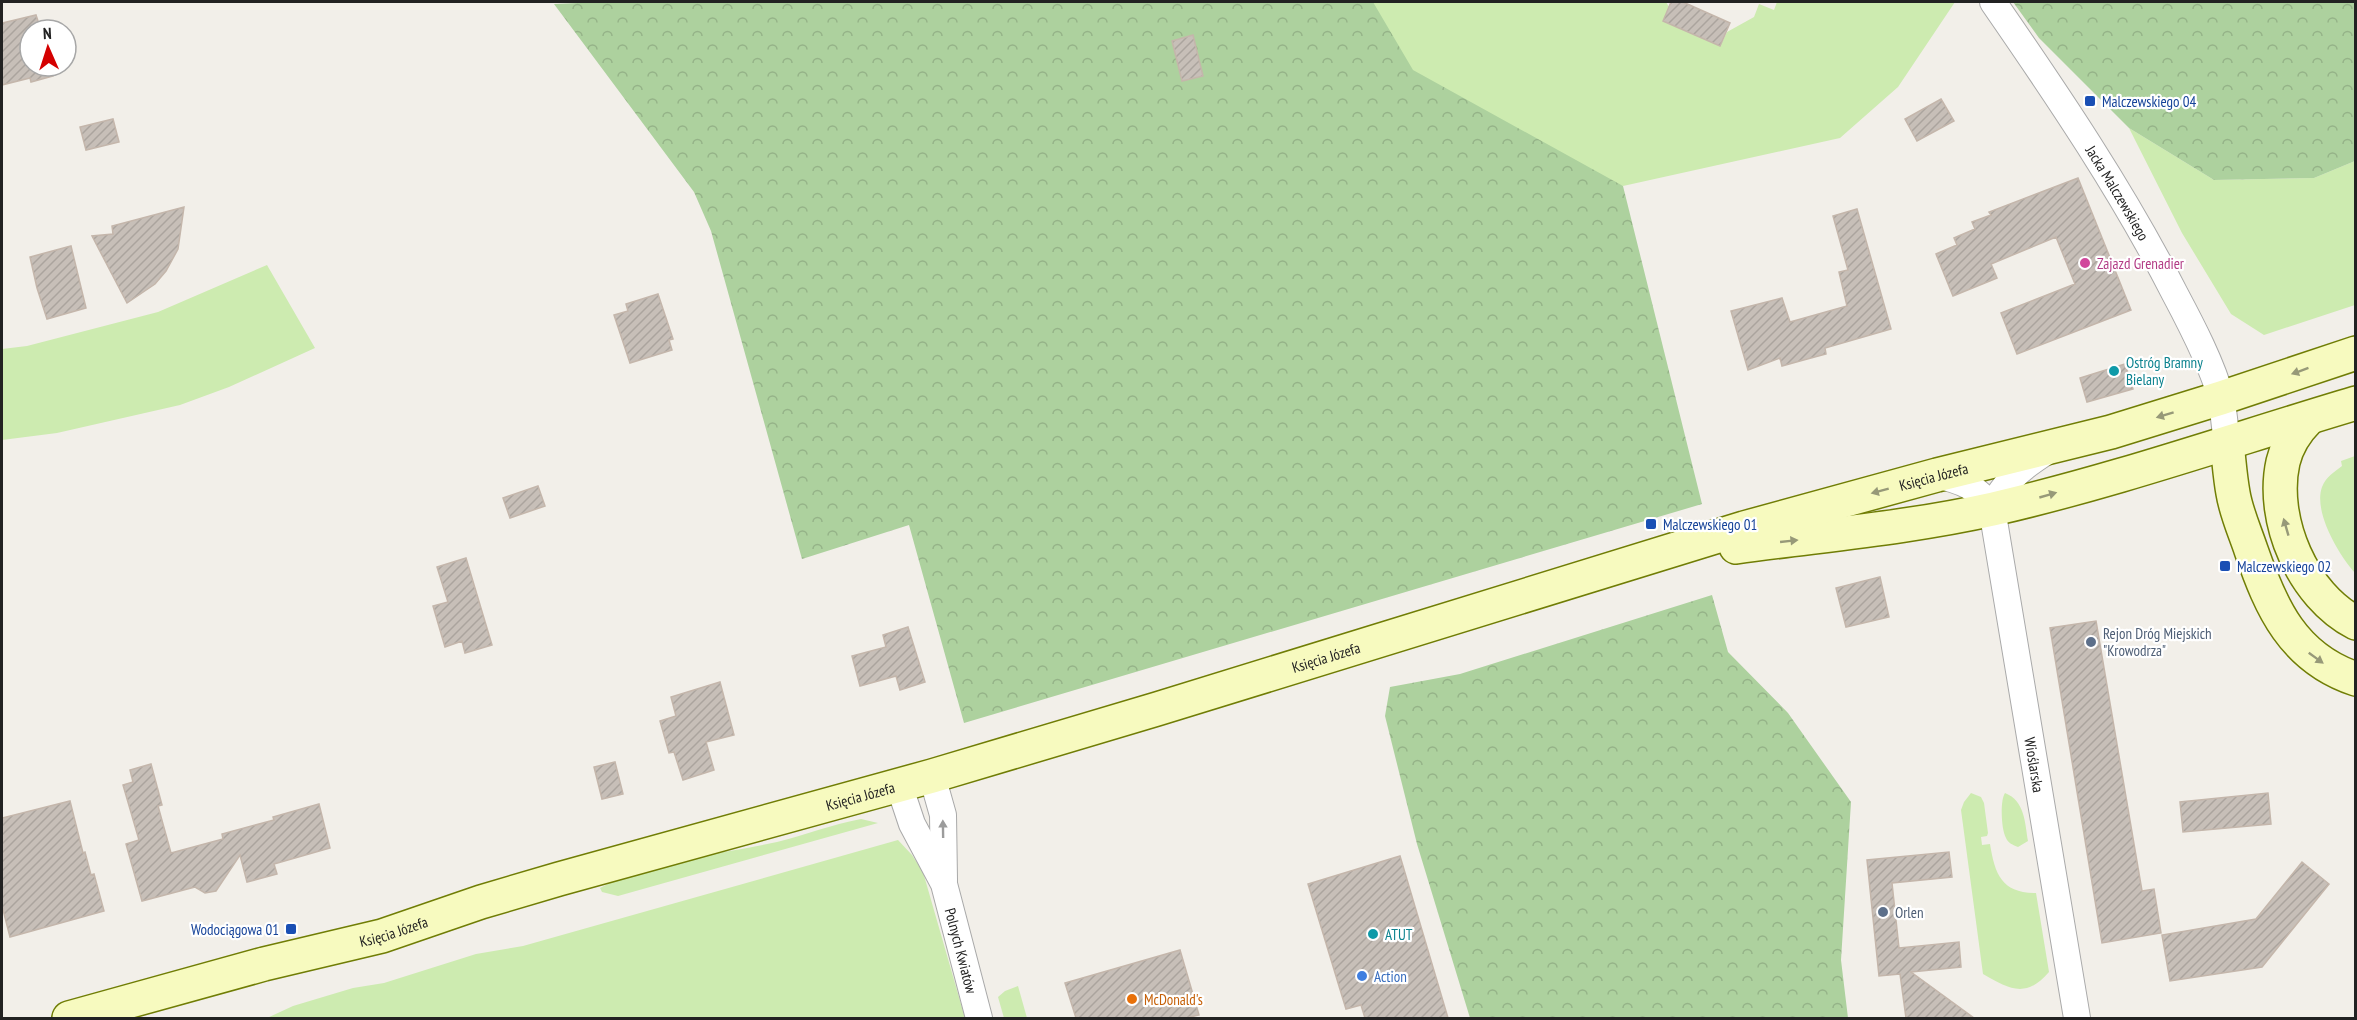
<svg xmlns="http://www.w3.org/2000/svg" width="2357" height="1020" viewBox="0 0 2357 1020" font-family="'PT Sans Narrow',sans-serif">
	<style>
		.grass { fill: #cdebb0 }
		.forest { fill: url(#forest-crowns) }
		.building { fill: url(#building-hatch); stroke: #c4b6ab; stroke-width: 1.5 }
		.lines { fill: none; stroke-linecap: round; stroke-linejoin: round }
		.street-casing { stroke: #a9a9a9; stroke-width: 28 }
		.secondary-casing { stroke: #707d05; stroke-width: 36 }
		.street { stroke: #fff; stroke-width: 26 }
		.secondary { stroke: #f7fabf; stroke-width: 33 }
		.oneway { fill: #979978 }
		.oneway2 { fill: #9c9c9c }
		.transit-dot { fill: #1a4fb4; stroke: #fff; stroke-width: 2 }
		.hotel-dot { fill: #d1479c; stroke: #fff; stroke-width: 2 }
		.culture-dot { fill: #0f9aa8; stroke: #fff; stroke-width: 2 }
		.service-dot { fill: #5c6f8a; stroke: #fff; stroke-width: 2 }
		.shop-dot { fill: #3f7fe0; stroke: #fff; stroke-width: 2 }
		.food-dot { fill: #e8710a; stroke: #fff; stroke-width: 2 }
		.labels { text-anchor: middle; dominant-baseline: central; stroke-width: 4.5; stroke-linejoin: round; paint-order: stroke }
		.transit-label { font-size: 15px; fill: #164399; stroke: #fff; text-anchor: start }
		.street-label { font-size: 15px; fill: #222; stroke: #fff }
		.hotel-label { font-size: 15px; fill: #b23c85; stroke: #fff; text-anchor: start }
		.culture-label { font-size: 15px; fill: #0d838f; stroke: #fff; text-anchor: start }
		.service-label { font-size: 15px; fill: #4e5e75; stroke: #fff; text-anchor: start }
		.shop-label { font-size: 15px; fill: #366cbe; stroke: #fff; text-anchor: start }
		.food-label { font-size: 15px; fill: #c56008; stroke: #fff; text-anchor: start }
	</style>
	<defs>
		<pattern id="forest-crowns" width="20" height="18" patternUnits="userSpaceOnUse" patternTransform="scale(1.5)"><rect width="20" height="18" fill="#add19e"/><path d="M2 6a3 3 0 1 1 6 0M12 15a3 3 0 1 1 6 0" fill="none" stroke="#95b388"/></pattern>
		<pattern id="building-hatch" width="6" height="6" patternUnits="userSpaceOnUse" patternTransform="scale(1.5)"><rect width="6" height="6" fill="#c7bfb8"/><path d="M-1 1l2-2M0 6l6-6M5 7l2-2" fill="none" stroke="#aba49e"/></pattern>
	</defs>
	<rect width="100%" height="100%" fill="#f2efe9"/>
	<path class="grass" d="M1306,2H1666L1669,7L1663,21L1720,46L1727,32L1754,17L1759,4L1774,10L1777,2H1955L1898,87L1840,138L1623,186L1401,113Z
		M2129,128L2214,180L2314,178L2355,161V305L2264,335L2231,314L2182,233Z
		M267,265L315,348L229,387L180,405L57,433L2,440V349L27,346L158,312Z
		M2355,456H2356L2355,573C2339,555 2313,512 2322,487C2326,477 2334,472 2342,466L2341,461Z
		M1971,793L1981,797L1984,803L1988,833L1987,836L1981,837L1982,845L1990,844C1995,875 2002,893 2036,893L2049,972C2026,999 2009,989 1983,974L1961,810L1964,802Z
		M2005,793C2025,801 2025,823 2028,841L2018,847C2013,845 2008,843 2006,838C2001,829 2000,800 2005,793Z
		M861,819L878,823L618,896L602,892L600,888C654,859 718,855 777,842C805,835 833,824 861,819Z
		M898,840L912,855L923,872L965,1018H267L293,1006L353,988L384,983L476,954L523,946Z
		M1018,986L1027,1018H1004L998,997L1005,991Z"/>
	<path class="forest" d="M601,2H1373L1413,70L1623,186L1702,504L964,723L909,525L802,559L711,231L694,192L554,4Z
		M2013,2H2355V161L2314,178L2214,180L2129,128L2039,38Z
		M1712,595L1728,652L1788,713L1851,802L1841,960L1848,1018H1470L1417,844L1385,716L1390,687L1460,674Z"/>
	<path class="building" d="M1671,2H1683L1730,23L1720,46L1663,21Z
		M36,15L41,30H30V66H50L53,76L31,82L30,78L2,85V23Z
		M1193,35L1203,76L1182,81L1172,41Z
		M1941,99L1954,121L1917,141L1905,119Z
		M113,119L119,142L86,150L80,127Z
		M2078,178L2131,310L2017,354L2001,313L2075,284L2056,237L1991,264L1997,278L1953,296L1936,254L1957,245L1954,238L1975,229L1972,222L1991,215L1989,212Z
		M184,207L178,249L166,271L155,284L127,303L92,236L113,234L112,226Z
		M1857,209L1891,329L1825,348L1826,354L1800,361L1782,366L1780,358L1748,370L1731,311L1782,298L1790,322L1847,306L1839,272L1848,270L1833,216Z
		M71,246L86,308L47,319L37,288L30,257Z
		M658,294L673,339L669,340L672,350L630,363L614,315L628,311L626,304Z
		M2125,364L2133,389L2087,402L2080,378Z
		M538,486L545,506L510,518L503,498Z
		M466,558L492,645L465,653L462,641L445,647L433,606L448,602L437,567Z
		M1880,577L1889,617L1846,627L1836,588Z
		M2096,621L2142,891L2154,889L2161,933L2102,943L2050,628Z
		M908,627L925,682L900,690L896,676L860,686L852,656L886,647L883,635Z
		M720,682L734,735L706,742L714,770L683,780L674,752L669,753L660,721L676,716L671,697Z
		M615,762L623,794L602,799L594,767Z
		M151,764L162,805L158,806L171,853L223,839L222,834L274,820L273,817L319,804L330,848L274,864L277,874L247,882L240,855L216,891L205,893L195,887L142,901L126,844L139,840L123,785L133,782L130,770Z
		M2268,793L2271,824L2183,832L2180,802Z
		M70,801L83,853L85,852L91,875L94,874L104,911L10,937L2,906V818Z
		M1949,852L1952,877L1892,883L1899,948L1959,942L1961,967L1911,972L1974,1018H1906L1900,974L1879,976L1867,860Z
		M1400,856L1448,1018H1365L1361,1005L1346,1009L1308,884Z
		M2302,862L2329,884L2262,967L2170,981L2162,935L2256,919Z
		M1180,950L1199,1015L1186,1018H1076L1065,983Z"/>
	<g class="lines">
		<defs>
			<g id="street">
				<path id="s1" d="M1993,2C2058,96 2123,192 2175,294C2191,324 2213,366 2221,398C2224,413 2225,429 2227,444"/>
				<path id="s2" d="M1937,475C1962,481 1977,486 1992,509L2077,1018"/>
				<path d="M1992,509C2003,482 2022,467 2046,452"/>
				<path d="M932,776L943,815L944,880"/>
				<path id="s3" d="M899,785L912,824L944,884L979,1018"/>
			</g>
			<g id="secondary">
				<path d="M2308,419C2296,431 2287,445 2283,462C2270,520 2303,596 2356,623"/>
				<path d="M2227,444C2229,460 2230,477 2233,493C2236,512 2245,532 2251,550C2271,608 2293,658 2356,679"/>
				<path d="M1736,547C1822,535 1908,528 1993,509C2115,481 2235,439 2356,403"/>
				<path id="s4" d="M69,1018L264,964L382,936L481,902L559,879L932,776L1157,709L1744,528L1937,475L2111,432L2221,398L2356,353"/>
			</g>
		</defs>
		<use href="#street" class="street-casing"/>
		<use href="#secondary" class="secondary-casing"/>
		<use href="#street" class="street"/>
		<use href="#secondary" class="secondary"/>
	</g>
	<defs><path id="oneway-solid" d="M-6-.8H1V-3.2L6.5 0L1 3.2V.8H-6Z" transform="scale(1.5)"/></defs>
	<g class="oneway">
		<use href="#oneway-solid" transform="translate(2300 371) rotate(160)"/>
		<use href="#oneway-solid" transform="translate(2165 415) rotate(163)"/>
		<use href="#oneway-solid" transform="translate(1880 491) rotate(165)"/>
		<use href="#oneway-solid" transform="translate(2048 495) rotate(-16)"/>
		<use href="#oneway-solid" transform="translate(2286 527) rotate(-106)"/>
		<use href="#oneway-solid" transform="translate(1789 541) rotate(-6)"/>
		<use href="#oneway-solid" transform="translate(2316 658) rotate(36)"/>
	</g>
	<use class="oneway2" href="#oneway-solid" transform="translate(943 829) rotate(-91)"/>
	<g class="transit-dot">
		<rect x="2084" y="95" width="12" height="12" rx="3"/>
		<rect x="1645" y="518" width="12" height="12" rx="3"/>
		<rect x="2219" y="560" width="12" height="12" rx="3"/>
		<rect x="285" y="923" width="12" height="12" rx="3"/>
	</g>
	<circle class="hotel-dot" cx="2085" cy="263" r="6"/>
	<g class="culture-dot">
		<circle cx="2114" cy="371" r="6"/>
		<circle cx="1373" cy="934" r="6"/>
	</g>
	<g class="service-dot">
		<circle cx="2091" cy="642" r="6"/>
		<circle cx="1883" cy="912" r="6"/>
	</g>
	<circle class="shop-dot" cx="1362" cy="976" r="6"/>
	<circle class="food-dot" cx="1132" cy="999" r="6"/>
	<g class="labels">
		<g class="transit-label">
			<text x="2102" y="101">Malczewskiego 04</text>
			<text x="1663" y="524">Malczewskiego 01</text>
			<text x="2237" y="566">Malczewskiego 02</text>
			<text x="279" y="929" text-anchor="end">Wodociągowa 01</text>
		</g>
		<g class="street-label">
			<text stroke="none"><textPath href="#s1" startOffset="228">Jacka Malczewskiego</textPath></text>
			<text stroke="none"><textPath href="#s4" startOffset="1942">Księcia Józefa</textPath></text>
			<text stroke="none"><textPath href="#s4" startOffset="1308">Księcia Józefa</textPath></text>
			<text stroke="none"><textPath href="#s2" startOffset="326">Wioślarska</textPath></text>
			<text stroke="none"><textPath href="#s4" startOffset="822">Księcia Józefa</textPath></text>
			<text stroke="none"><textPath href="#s4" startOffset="336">Księcia Józefa</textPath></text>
			<text stroke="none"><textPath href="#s3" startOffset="178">Polnych Kwiatów</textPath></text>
		</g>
		<g class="hotel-label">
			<text x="2097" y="263">Zajazd Grenadier</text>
		</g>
		<g class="culture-label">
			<text x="2126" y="362">Ostróg Bramny<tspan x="2126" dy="17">Bielany</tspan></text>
			<text x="1385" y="934">ATUT</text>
		</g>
		<g class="service-label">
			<text x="2103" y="633">Rejon Dróg Miejskich<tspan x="2103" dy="17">"Krowodrza"</tspan></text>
			<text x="1895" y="912">Orlen</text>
		</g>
		<g class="shop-label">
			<text x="1374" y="976">Action</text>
		</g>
		<g class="food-label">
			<text x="1144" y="999">McDonald's</text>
		</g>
	</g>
	<rect width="2357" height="1020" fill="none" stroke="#222222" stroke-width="6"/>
	<g transform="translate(48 48) rotate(357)"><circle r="28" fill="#ffffff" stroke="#a7a7a7" stroke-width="1.5"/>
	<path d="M0-4.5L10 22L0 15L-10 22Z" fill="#d40000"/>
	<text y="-9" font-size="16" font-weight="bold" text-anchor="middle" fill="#222222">N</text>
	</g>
</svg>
